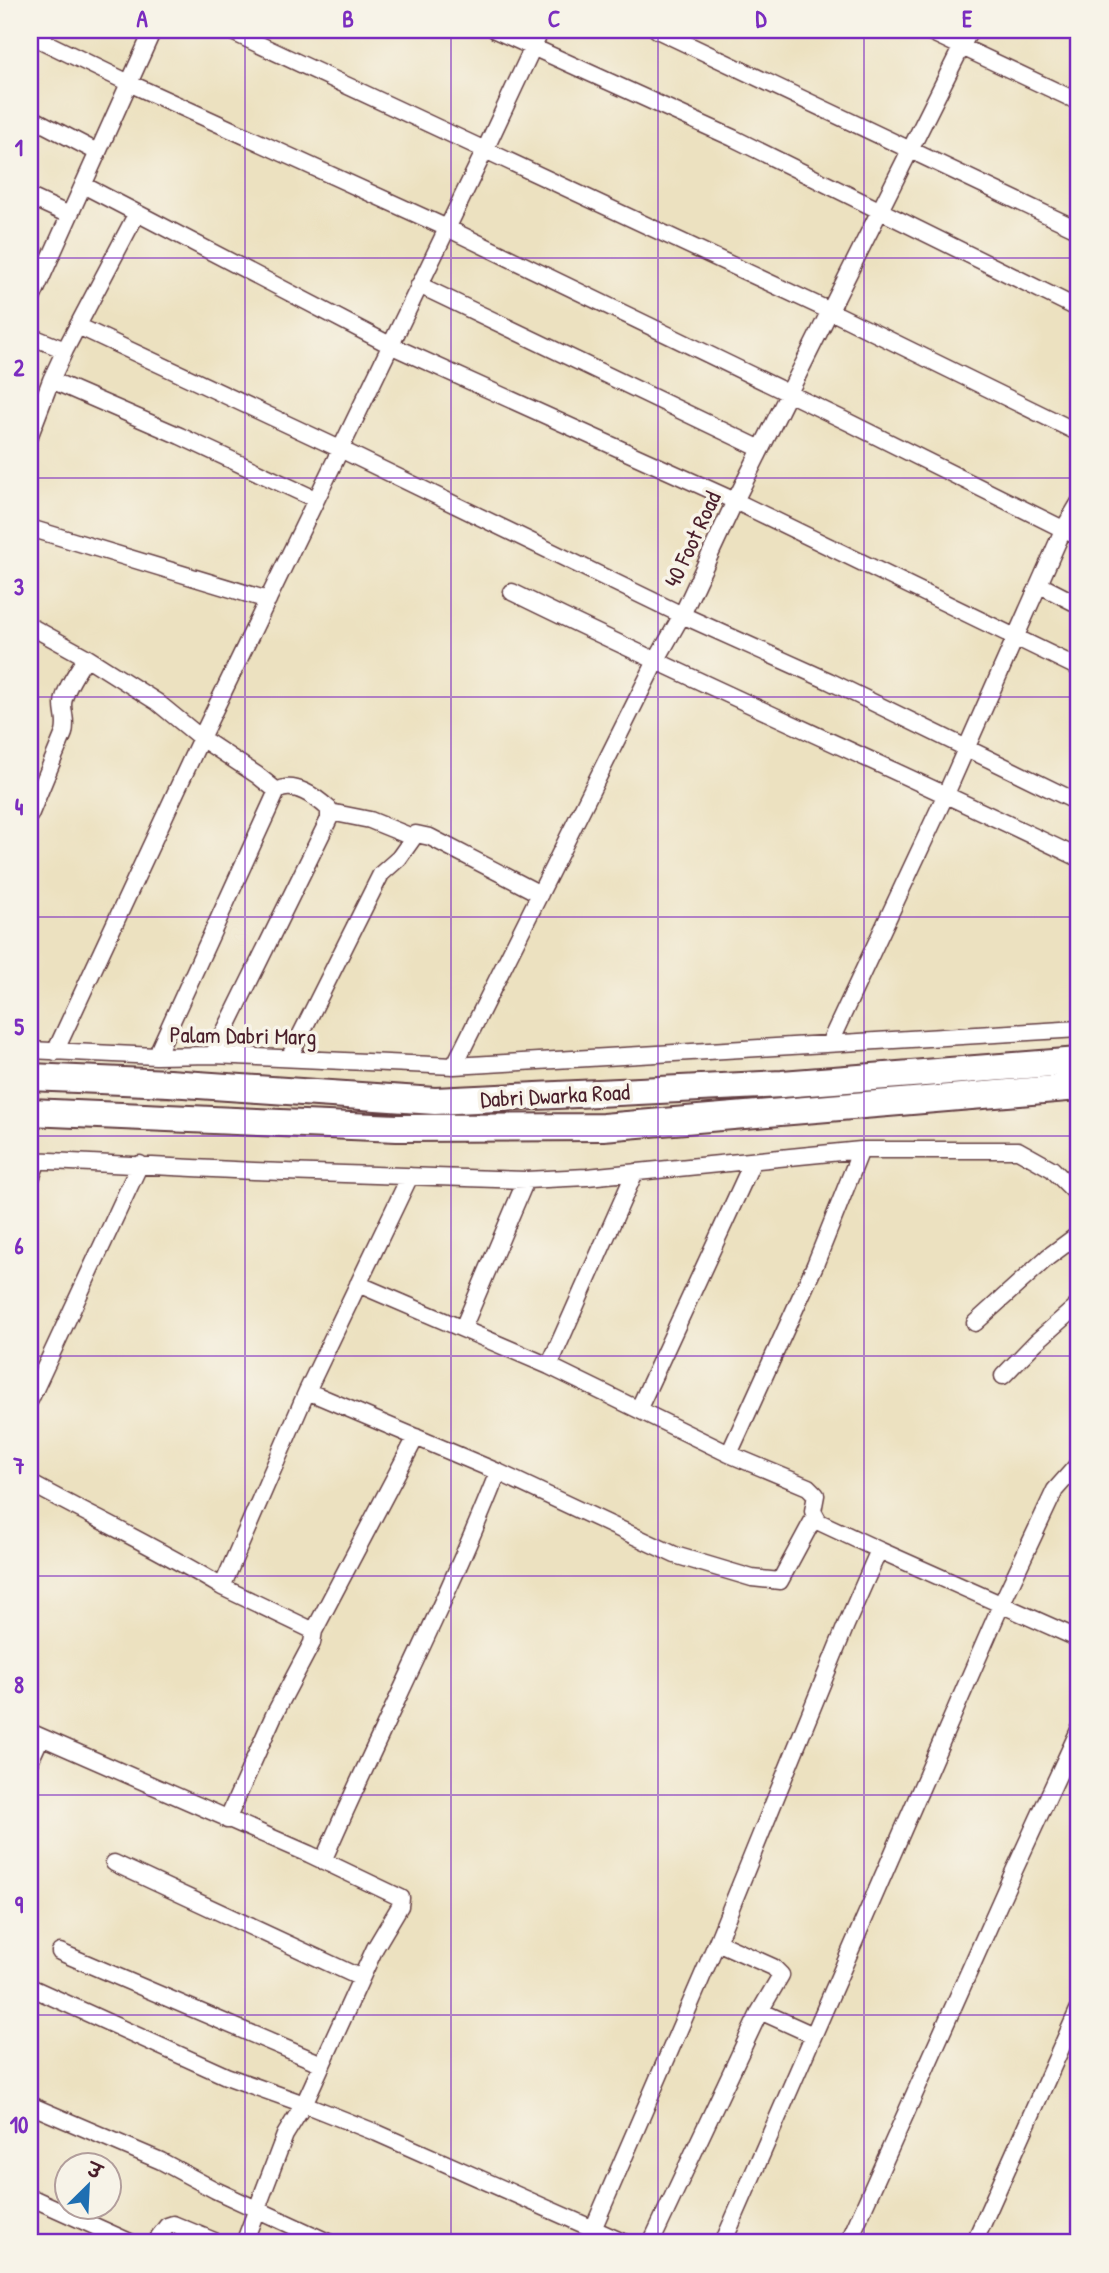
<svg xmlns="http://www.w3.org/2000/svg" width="1109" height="2273" viewBox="0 0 1109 2273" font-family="'Patrick Hand','Playpen Sans Deva',sans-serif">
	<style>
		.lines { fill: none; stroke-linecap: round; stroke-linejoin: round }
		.street-tunnel { stroke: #ccbaa2; stroke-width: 16; stroke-dasharray: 16 8; stroke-linecap: butt }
		.street-casing { stroke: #623c41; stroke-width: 19 }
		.primary-casing { stroke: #623c41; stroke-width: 30 }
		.street { stroke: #fff; stroke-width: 16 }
		.primary { stroke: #fff; stroke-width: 26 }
		.grid { fill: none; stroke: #7b2cbf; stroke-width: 2; stroke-opacity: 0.55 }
		.labels { text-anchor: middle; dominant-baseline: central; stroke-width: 7; stroke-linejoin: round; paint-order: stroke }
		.street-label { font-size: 23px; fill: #4a1f2b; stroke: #f7f3e8 }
		.neatline { fill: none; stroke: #7b2cbf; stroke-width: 2.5 }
		.grid-label { font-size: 23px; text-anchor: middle; font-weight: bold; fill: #7b2cbf }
	</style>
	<rect width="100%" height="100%" fill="#f7f3e8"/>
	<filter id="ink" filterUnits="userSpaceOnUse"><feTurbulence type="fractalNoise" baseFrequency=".0143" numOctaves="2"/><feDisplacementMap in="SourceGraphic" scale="14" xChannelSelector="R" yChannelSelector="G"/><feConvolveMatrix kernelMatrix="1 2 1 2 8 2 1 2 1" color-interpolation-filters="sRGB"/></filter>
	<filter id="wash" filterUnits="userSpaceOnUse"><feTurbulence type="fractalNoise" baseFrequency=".00686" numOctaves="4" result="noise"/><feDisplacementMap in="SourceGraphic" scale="28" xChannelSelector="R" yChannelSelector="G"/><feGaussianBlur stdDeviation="1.57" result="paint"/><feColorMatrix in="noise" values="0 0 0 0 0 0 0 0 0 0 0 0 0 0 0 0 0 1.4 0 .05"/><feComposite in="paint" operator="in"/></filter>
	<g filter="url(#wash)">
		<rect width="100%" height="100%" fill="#ece1c0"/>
	</g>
	<g filter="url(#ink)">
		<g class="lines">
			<path class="street-tunnel" d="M169,1083V1118"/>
			<defs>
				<path id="street" d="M228,30L830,311L1079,433
					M495,30L733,138L1079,309
					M657,30L1079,230
					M926,30L1079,102
					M30,35L129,83L447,228L848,422L1079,537
					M30,117L97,152
					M83,185L137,213
					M30,197L69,215
					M419,285L761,449
					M30,303L153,30
					M78,326L340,449L682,615L829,681L1079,803
					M30,336L65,350L137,213L390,345L735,501L1079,668
					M65,350L51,380L180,436L315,499
					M30,435L51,380
					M30,528L268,600
					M1040,585L1079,605
					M512,592C699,684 891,767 1079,858
					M30,626L86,657L157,702L201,738L257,775L277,791
					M330,812L370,820L412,837
					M30,815L64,733C67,720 63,716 63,704C64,689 79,670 86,657
					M830,1042L946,794L1063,530L1079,503
					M30,1050L156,1056L213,1055L454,1066L1079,1029
					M55,1052L201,738L485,150L541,30
					M156,1056L277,791C294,781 316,797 329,809V819L213,1055
					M289,1058L381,874L399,858L416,834L430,837L540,894
					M454,1066L656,661L682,615L735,501L970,30
					M30,1160L254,1171L526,1180L587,1177L861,1150H1018L1052,1169L1079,1196
					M30,1181L38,1160
					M358,1284L549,1366L729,1454L808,1487L816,1495L813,1511L819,1522L879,1550
					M975,1323L1048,1257L1079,1234
					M463,1328L526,1180
					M549,1366L635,1172
					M1003,1376L1036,1342L1079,1304
					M307,1391L410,1176
					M30,1400L140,1164
					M639,1408L753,1161
					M729,1454L815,1265L861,1150
					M30,1483C94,1518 160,1549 222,1587L307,1391L498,1472L675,1555L752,1578L780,1581L814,1518
					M222,1587L314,1631
					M30,1732L309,1854L401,1898L400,1906L375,1948L304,2104L285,2135L244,2243
					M30,1761L41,1737
					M227,1820L274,1715L312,1643L314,1631L416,1437
					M323,1861C380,1730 446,1604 498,1472
					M114,1863L361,1978
					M60,1952L322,2064
					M30,1987L226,2076L304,2104L377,2133L625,2243
					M760,2011L813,2035
					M30,2105L161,2161L215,2190L330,2243
					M30,2197L132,2243
					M154,2243L167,2226L173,2224L219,2243
					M587,2243L717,1942L846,1625L879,1550L1079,1639
					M651,2243L760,2011L781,1975L773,1967L717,1942
					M723,2243L1001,1605L1055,1490L1079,1463
					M848,2243L1013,1873L1079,1730
					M974,2243L1079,2008"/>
				<path id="primary" d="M30,1077L169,1083L435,1101L782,1084L1079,1061
					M30,1112L397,1128L603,1127L1079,1087"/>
			</defs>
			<use href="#street" class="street-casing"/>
			<use href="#primary" class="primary-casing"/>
			<use href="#street" class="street"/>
			<use href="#primary" class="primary"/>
		</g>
	</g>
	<path class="grid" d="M245,30V2243M451,30V2243M658,30V2243M864,30V2243M30,258H1079M30,478H1079M30,697H1079M30,917H1079M30,1136H1079M30,1356H1079M30,1576H1079M30,1795H1079M30,2015H1079"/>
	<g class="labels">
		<g class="street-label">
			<text transform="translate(692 539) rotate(-65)">40 Foot Road</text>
			<text transform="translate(243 1035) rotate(1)">Palam Dabri Marg</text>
			<text transform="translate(555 1095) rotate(-3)">Dabri Dwarka Road</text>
		</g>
	</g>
	<rect width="1109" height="2273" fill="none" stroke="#f7f3e8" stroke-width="77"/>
	<g transform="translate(88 2186) rotate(24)"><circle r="33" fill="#f7f3e8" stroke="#b29e9c" stroke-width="2"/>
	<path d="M0-5L12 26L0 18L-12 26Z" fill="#1f6fb2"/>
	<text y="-10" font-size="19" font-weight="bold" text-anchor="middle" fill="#4a1f2b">उ</text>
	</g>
	<rect x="38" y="38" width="1032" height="2196" class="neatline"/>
	<g class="grid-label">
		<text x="142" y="27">A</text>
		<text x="348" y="27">B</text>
		<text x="554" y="27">C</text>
		<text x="761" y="27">D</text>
		<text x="967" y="27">E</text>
		<text x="19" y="156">1</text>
		<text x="19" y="376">2</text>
		<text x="19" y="595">3</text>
		<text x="19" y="815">4</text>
		<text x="19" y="1035">5</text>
		<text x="19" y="1254">6</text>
		<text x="19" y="1474">7</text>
		<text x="19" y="1693">8</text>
		<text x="19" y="1913">9</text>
		<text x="19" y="2133">10</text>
	</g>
</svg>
